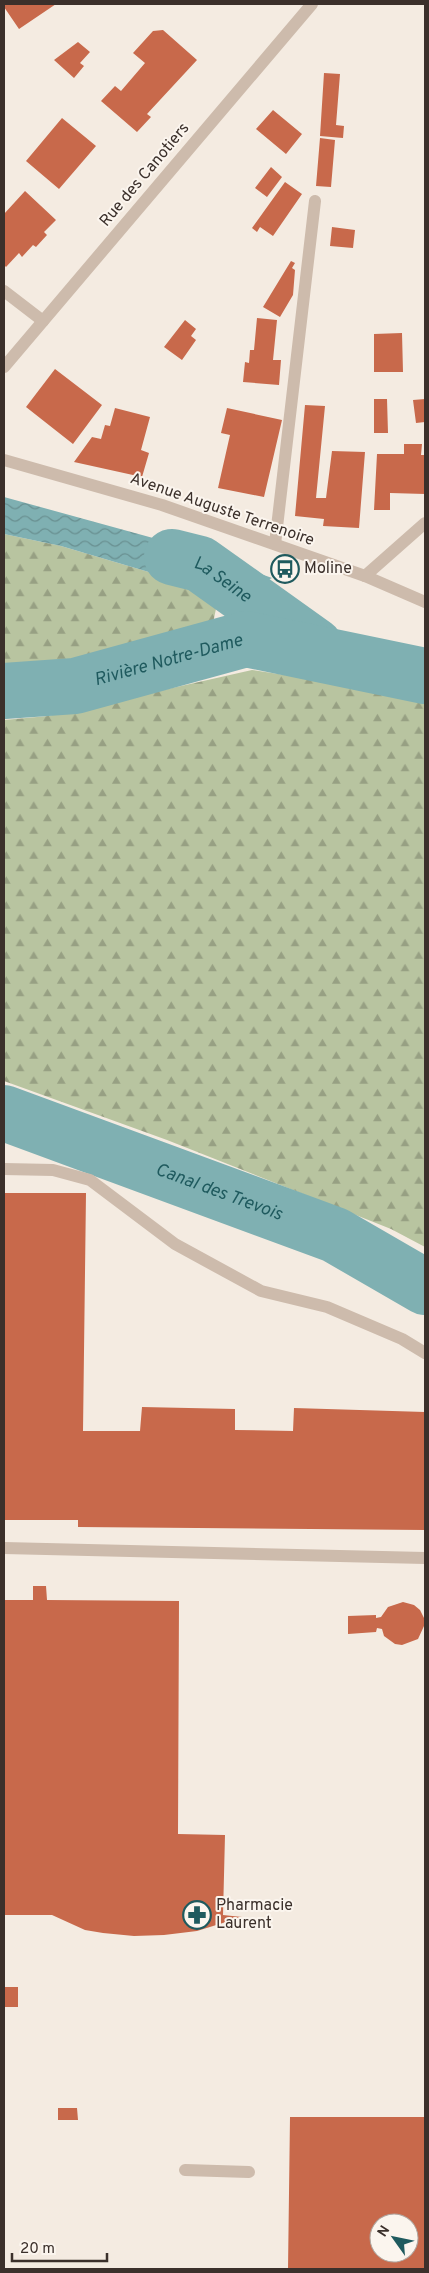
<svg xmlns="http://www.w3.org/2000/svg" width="429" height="2273" viewBox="0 0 429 2273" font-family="Overpass,sans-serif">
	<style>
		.forest { fill: url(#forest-firs) }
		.water { fill: url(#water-waves) }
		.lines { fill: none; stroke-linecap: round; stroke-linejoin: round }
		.river { stroke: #7fb0b2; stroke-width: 56 }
		.building { fill: #c8694b; fill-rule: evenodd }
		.service { stroke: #cdbbac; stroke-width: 12 }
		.minor { stroke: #cdbbac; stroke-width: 12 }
		.tertiary { stroke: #cdbbac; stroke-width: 12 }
		.labels { text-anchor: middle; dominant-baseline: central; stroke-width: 4; stroke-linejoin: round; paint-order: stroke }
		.street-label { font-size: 16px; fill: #3b302b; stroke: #fbf5ee }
		.poi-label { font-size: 16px; fill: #3b302b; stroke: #fbf5ee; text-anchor: start }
		.water-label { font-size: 18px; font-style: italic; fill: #1f5a5e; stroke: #fbf5ee }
	</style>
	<defs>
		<pattern id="forest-firs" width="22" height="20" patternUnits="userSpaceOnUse" patternTransform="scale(1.25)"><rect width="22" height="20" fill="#b8c4a0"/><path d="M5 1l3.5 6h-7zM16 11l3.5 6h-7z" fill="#97a083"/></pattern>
		<pattern id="water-waves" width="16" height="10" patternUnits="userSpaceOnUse" patternTransform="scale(1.25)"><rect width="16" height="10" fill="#7fb0b2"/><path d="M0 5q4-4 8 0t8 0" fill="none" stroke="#699091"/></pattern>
	</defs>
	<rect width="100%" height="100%" fill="#f4ebe1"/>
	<path class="forest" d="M4,534L61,546L206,589L217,604L213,623L165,643L66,663L4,667Z
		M252,670L408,694L425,702V1247L391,1229L167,1140L4,1081V720L48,716Z"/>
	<path class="water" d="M4,497L193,549L272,578L217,604L206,589L61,546L4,534Z"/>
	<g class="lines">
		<g class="river">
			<path id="s1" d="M172,557L200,564L315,646"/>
			<path id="s2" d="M4,691L75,686L246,639L425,676"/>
			<path id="s3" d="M4,1113L335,1235L425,1287"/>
		</g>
	</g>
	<path class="building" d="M4,4H56L19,29L4,7Z
		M163,30L197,60L147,114L151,117L137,132L101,101L115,86L121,91L145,63L133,53L153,31Z
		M78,42L90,52L80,63L84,66L74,78L54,60Z
		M324,73L340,74L336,125L344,126L343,138L320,136Z
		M273,110L302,134L286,154L256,129Z
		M62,118L96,146L59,189L26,161Z
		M320,138L335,140L331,187L316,186Z
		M271,167L282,177L267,197L255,188Z
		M285,182L302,194L273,236L260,227L257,232L252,228Z
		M25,191L56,220L44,232L47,235L36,247L33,245L22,257L19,253L6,267L4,265V214Z
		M332,227L355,230L353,248L330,246Z
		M291,261L295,263L292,268L295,270L293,295L280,317L263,307Z
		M257,318L277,320L273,360H281L279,385L243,382L245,362L249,363L250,350H254Z
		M185,320L196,329L191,336L196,340L182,360L164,347Z
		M402,333L403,372H374V334Z
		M55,369L102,405L73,444L26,407Z
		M374,399H387L388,433H374Z
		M425,399V422L416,423L413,400Z
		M305,405L325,406L316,498H326L332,451L365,452L359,528L323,526L324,519L295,516Z
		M115,408L150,417L141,450L149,453L142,477L74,462L92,437L101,439L105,425L110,426Z
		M227,408L282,420L264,497L218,488L230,435L221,433Z
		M404,444H422L421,455H425V494L390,493V510H374L377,454H404Z
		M4,1193H86L83,1431H140L142,1407L235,1409V1430L293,1431L294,1408L425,1412V1530L78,1527V1520H4Z
		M33,1586H46L47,1600L179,1601L178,1834L225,1835L223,1915L242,1917L197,1931L164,1935L134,1936L103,1933L85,1930L52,1915H4V1600H33Z
		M403,1602L414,1605L420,1610L424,1618V1626L418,1639L402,1645L395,1644L384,1636L382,1629L377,1628L376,1632L348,1634V1616L376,1615V1618L381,1617L388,1607Z
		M4,1987H18V2007H4Z
		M58,2108H77L78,2120H58Z
		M290,2117H425V2269H288ZM379,2223H409V2253H379Z"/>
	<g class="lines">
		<path class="service" d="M4,291L43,321
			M275,544L315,201
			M4,1169L53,1170L90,1180L175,1244L261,1291L327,1307L402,1339L425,1353
			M4,1548L425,1558
			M185,2170L249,2172"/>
		<path class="minor" d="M4,367L312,4
			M365,576L425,523"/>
		<path class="tertiary" d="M4,460L162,505L365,576L425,602"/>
	</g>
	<defs>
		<symbol id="bus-ring" viewBox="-11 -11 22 22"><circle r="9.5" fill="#fbf5ee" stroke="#1f5a5e" stroke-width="1.5"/><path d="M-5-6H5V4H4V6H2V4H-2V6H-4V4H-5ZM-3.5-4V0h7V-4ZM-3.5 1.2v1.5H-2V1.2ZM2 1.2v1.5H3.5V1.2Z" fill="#1f5a5e"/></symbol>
		<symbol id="pharmacy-ring" viewBox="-11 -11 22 22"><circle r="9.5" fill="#fbf5ee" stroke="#1f5a5e" stroke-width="1.5"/><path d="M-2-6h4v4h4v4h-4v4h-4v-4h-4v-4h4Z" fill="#1f5a5e"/></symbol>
	</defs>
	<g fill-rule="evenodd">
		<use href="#bus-ring" x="269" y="553" width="32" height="32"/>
		<use href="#pharmacy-ring" x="181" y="1899" width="32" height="32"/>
	</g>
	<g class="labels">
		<g class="street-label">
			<text transform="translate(145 175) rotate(-50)">Rue des Canotiers</text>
			<text transform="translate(222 510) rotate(19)">Avenue Auguste Terrenoire</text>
		</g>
		<g class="poi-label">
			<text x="304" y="569">Moline</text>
			<text x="216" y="1906">Pharmacie<tspan x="216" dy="18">Laurent</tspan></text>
		</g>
		<g class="water-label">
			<text stroke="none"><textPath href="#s1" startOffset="56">La Seine</textPath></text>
			<text stroke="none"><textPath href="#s2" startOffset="168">Rivière Notre-Dame</textPath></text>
			<text stroke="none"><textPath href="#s3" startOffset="229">Canal des Trevois</textPath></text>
		</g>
	</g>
	<rect width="429" height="2273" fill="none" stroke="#3b302b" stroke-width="10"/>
	<g transform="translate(394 2238) rotate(303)"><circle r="24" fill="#fbf5ee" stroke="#aea6a0"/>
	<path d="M0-4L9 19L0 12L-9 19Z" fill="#1f5a5e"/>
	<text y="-8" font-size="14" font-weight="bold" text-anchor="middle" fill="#3b302b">N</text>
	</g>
	<path d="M12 2253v8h95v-8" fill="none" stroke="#3b302b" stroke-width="2.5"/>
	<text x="20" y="2253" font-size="15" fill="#3b302b" stroke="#fbf5ee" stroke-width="4" paint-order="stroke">20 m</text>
</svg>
